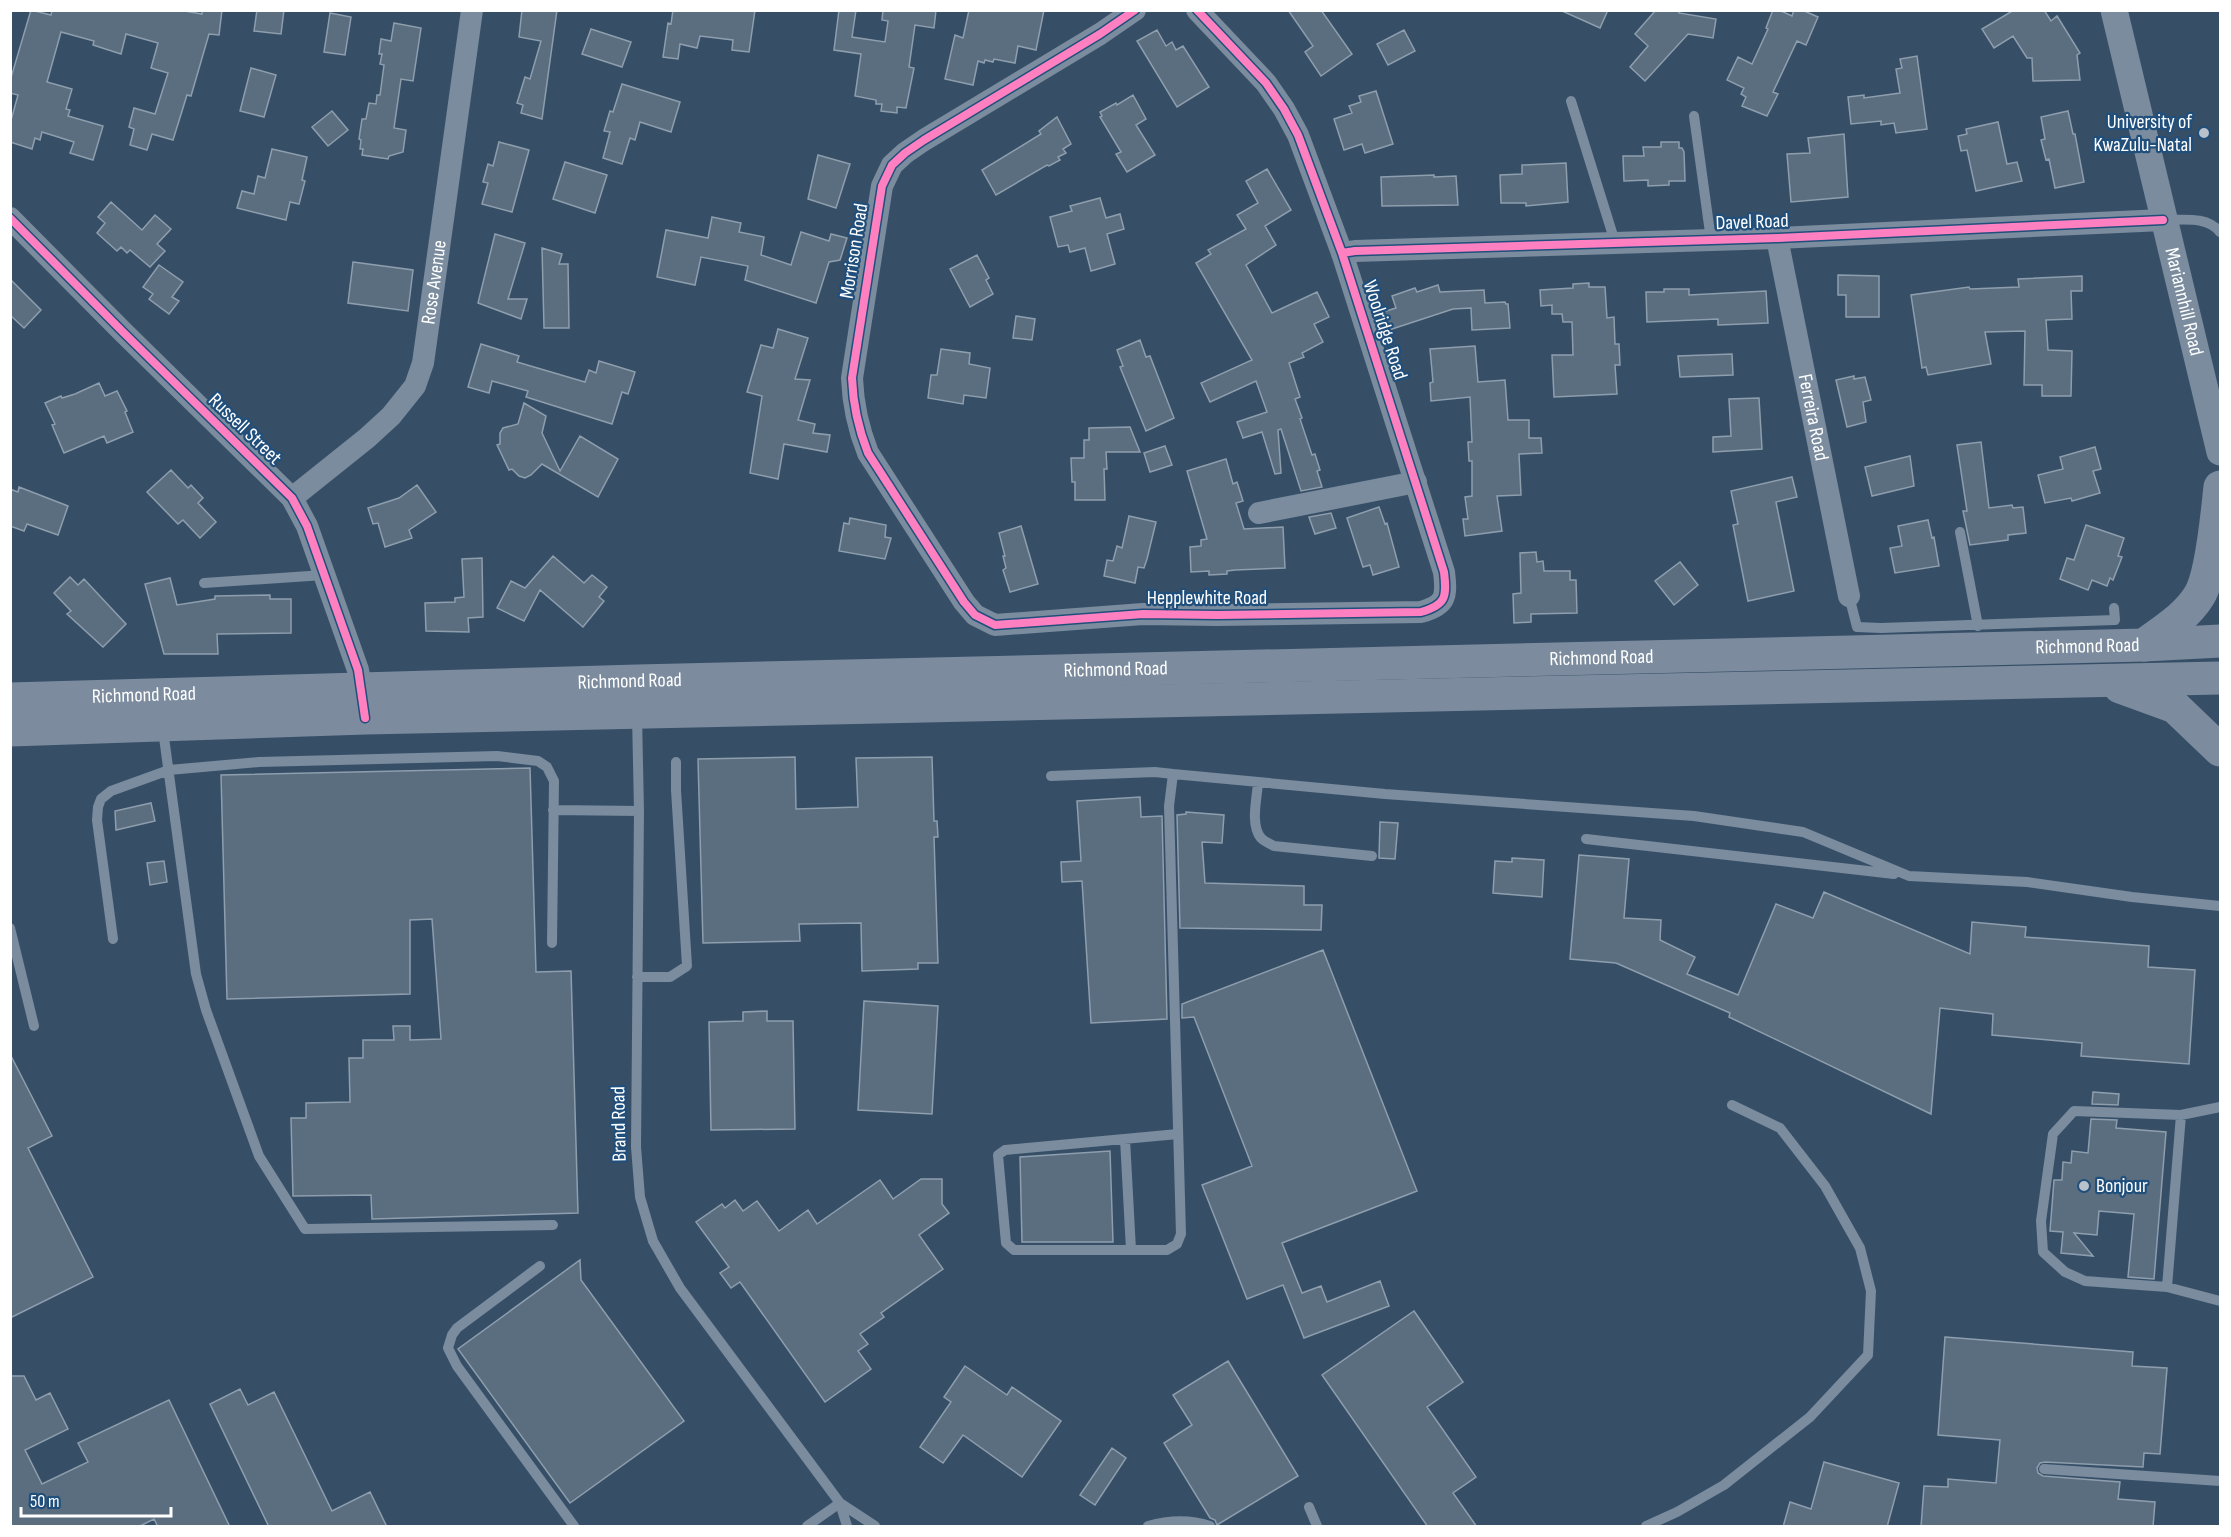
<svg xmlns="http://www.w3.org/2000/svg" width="2231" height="1537" viewBox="0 0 2231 1537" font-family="'Sofia Sans Condensed',sans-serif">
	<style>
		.building { fill: #5a6e80; stroke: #8e9ead; stroke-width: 1.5 }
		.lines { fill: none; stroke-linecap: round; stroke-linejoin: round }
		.service { stroke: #7a8c9e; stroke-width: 10 }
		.minor { stroke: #7a8c9e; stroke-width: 22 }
		.tertiary { stroke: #7a8c9e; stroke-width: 27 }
		.trunk { stroke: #7c8c9e; stroke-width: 33 }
		.cycleway-casing { stroke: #214f7c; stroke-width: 11 }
		.cycleway { stroke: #ff80c0; stroke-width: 8 }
		.poi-dot { fill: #b9c1ca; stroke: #214f7c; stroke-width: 2 }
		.labels { text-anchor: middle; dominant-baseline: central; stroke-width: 4.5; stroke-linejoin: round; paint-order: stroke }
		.poi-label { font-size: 20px; fill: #fff; stroke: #214f7c; text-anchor: end }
		.street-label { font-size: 20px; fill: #fff; stroke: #214f7c }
	</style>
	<rect width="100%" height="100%" fill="#364f67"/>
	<path class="building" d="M31,10L51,15L52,10H179L202,14V10H222L219,35L209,34L191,96L187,95L173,140L152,134L147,150L130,145L134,129L129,127L134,108L155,114L168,73L151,68L158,43L126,34L121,54L93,45L94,41L61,32L47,82L72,89L66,109L70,110L68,116L103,126L93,160L70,153L74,142L42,132L40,140L35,138L32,149L10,142V124L18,95L10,93V81Z
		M257,10H284L281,34L254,31Z
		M522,10H557L542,119L521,113L523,105L517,103L525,77L530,79L541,41L519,37Z
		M673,10H755L749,52L732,50L733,40L700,36L697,48L680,44L678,59L663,57L668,23L671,24Z
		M839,10H856L852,37L885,42L888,21L882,20L883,10H936L934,28L915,25L909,67L914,68L906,108L897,107V113L881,111L882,104H876V100L855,96L861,54L834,50Z
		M969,10H1044L1036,50L1018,46L1015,63L994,59L993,62L985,60L984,63L978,61L973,85L945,79L955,35L963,38Z
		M1288,10H1321L1352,54L1321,76L1305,52L1313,46Z
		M1560,10H1608L1600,28Z
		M1656,10H1680L1679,13L1716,19L1713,38L1688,34L1645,81L1630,67L1648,46L1635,34Z
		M1773,10H1779L1792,16L1794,10H1802L1818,17L1806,45L1797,41L1773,92L1778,94L1767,116L1742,106L1746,97L1741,94L1744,88L1727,80L1738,57L1752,64L1768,29L1766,28Z
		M2014,10H2044L2051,21L2057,16L2080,53L2077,55L2080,80L2033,81L2032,58H2027L2013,36L1994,48L1982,29Z
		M330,13L351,17L345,55L324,52Z
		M394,23L421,28L413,81L401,79L394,128L406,130L403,152L389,156L388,159L362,155L363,149H360L361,140L359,139L362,119H366L369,103L376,104L377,95H380L384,65L380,64L382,54H379L381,39L391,41Z
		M591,29L631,42L622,67L582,54Z
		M1157,30L1166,46L1172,42L1176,50L1183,46L1209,87L1177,107L1137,41Z
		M1404,30L1415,51L1388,65L1377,44Z
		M1917,56L1927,129L1896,133L1894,123L1881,125V121L1851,124L1848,97L1864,95V98L1900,93L1896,69L1902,68L1900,59Z
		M251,68L276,75L264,117L240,111Z
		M622,84L680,102L671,132L640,122L635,140L630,138L622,164L603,158L610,132L604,131L610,111L613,112Z
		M1376,91L1393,144L1365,153L1362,144L1344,150L1334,119L1352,113L1349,106L1361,102L1359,96Z
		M1133,95L1146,119L1136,125L1155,155L1127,172L1116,154L1121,152L1100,117L1102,116L1100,112L1116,103L1117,105Z
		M332,111L348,130L328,146L312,127Z
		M2068,111L2073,134H2075L2084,182L2055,188L2049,159L2046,160L2041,140L2045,139L2041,117Z
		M1057,117L1071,144L1063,149L1066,153L1058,157L1060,160L1049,166L1047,165L996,195L982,170L1041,134L1039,131Z
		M1998,122L2007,164L2017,162L2022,181L1976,191L1967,150L1961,151L1958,136L1967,134L1966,129Z
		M1844,134L1848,197L1791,202L1787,154L1810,153L1808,138Z
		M499,142L529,150L512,212L482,204L488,183L483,182L488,164L493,166Z
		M1661,142H1679V148H1682L1684,152L1685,181H1669V185L1648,186V180L1624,181L1623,156H1644L1643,147H1661Z
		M272,149L307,157L302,180L305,181L299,204L290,202L286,220L237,208L242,191L254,194L258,176L265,178Z
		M818,155L850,164L836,208L808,199Z
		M565,162L607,175L595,213L553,199Z
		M1566,163L1568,202L1526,206V203H1501L1500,175L1522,174V165Z
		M1267,169L1291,210L1265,226L1276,245L1246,265L1272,313L1317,292L1329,317L1314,324L1323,342L1302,353L1304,357L1289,363L1300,397L1295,399L1302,418L1300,419L1312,455L1315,454L1320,470L1317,471L1322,487L1301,491L1281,429L1278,430L1281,473L1275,474L1262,432L1243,438L1237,422L1267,412L1256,381L1210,402L1201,383L1252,360L1196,263L1211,254L1208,250L1246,229L1237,215L1258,203L1246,181Z
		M1434,175V177L1456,176L1458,205L1382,206L1381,177Z
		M1100,198L1106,218L1120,214L1124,229L1107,234L1115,264L1091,271L1085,248L1070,252L1068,245L1058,247L1050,217L1072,211L1070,206Z
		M111,202L142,230L155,215L171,229L157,244L165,251L150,267L130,250L127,253L121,247L117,251L97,233L105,223L98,217Z
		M712,217L741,223L739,232L764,237L761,255L791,265L801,232L829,241L831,234L847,238L840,260L829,262L816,303L745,280L748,266L701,257L695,285L657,277L666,230L708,238Z
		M495,234L525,243L508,299H527L521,319L478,303Z
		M542,248L562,254L559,264H568L569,328H544Z
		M977,255L989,278L986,280L993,294L970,307L950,269Z
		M353,262L413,270L408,311L348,303Z
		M159,265L183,282L172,297L179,301L169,314L149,299L153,294L143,287Z
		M1838,275L1879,276V317H1846V295H1838Z
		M2082,276V291H2071L2072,319L2046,320L2048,350L2072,351L2071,396H2042V385H2024L2025,331L1985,332L1991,364L1928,375L1926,367L1922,368L1911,295L1969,287L1970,289L2019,287L2018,279Z
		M10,279L41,310L24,328L10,315Z
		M1589,283V287H1605L1607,318L1614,317L1615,344H1619L1620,365H1615L1617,394L1554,397L1552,355H1573L1572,322H1563L1562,314H1552V305L1541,306L1540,290L1573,288V284Z
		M1438,285L1440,292L1484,290L1485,303L1505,302L1506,304H1508L1510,328L1472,330L1471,308L1453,309L1389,330L1383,312L1396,308L1392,296L1415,288L1417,292Z
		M1664,289H1689V295L1766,291L1768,323L1718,325V319L1647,322L1646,292H1664Z
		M1016,316L1035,319L1032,340L1013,338Z
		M778,329L808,338L795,379L810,380L798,420L815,424L813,433L830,435L827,452L784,444L778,479L750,473L762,396L747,392L761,345L773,348Z
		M1140,340L1146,357L1150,356L1174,418L1146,431L1120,367L1123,366L1117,350Z
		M481,344L519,356L517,362L585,382L589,370L596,373L599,361L635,372L628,394L622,392L612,424L526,397L528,391L492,381L489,393L468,387Z
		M1475,346L1478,382L1505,380L1508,420H1529V438H1541L1542,453L1519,454L1521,495L1497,496L1502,531L1465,536L1463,519H1468L1465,497L1472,496V461H1469L1468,442H1472L1470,397L1431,401L1430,383L1433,382L1430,349Z
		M941,349L970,353L969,364L990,368L986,398L964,395L963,404L928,398L931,375H937Z
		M1732,354L1733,375L1680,377L1678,356Z
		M1854,376V379L1865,377L1871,400L1863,402L1866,422L1847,427L1836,380Z
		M99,383L105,396L117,391L127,411L125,412L133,432L107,443L104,436L64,453L52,425L55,424L45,403L61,396L62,398L75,394Z
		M1759,398L1762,449L1713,452V437L1731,436L1729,399Z
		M524,403L546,416L542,433L560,471L580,436L618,459L598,497L542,464L531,475L525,478L519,476L512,469L509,470L497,445L500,444V433L503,428L518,424Z
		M1130,427L1140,452H1106L1107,469H1104L1105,500H1075V482H1072L1071,458H1084V440H1089V428Z
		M1981,442L1989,508L2012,505L2013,508L2023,507L2026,533L2008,535V540L1970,545L1963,511H1967L1957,445Z
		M1165,446L1172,465L1150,472L1144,453Z
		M2095,447L2101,469L2093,471L2100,493L2072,501L2071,498L2045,503L2038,475L2063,469L2060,457Z
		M1910,456L1914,486L1872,496L1865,467Z
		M1226,459L1233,484L1237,482L1243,501L1236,503L1244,529L1283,527L1285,568L1235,570L1227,571V574L1209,575V571L1191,572L1190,547L1201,546V540L1207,539L1187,471Z
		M171,470L188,488L191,485L203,498L198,503L216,522L200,538L183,520L178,524L147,492Z
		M1792,477L1797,497L1776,502L1794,591L1748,601L1733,525L1738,524L1731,491Z
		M417,485L436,512L409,530L412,538L385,547L378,523L373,524L368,508L399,498Z
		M19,487L68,506L58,535L27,524L24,531L10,526V489L18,492Z
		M1379,507L1385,524L1387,523L1399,567L1373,575L1370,565L1363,567L1347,518Z
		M1331,513L1336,528L1315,534L1309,517Z
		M1129,516L1156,522L1147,559L1144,568L1138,567L1135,583L1104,576L1107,560L1113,561L1117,546L1122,548Z
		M850,518L886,525L885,537L891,538L885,559L839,551L844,523L849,524Z
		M1928,520L1932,538L1934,537L1939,566L1895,573L1890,548L1902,546L1898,526Z
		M2086,525L2124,538L2118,556L2122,557L2113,580L2110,578L2107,586L2092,580L2088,590L2060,579L2067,558L2074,560Z
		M1021,526L1038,584L1010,592L1003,570L1006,568L1003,556H1005L999,533Z
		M1536,552L1537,562L1543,561L1544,571H1570V580H1576L1577,613L1531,614V622L1514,623L1513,594L1521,593L1520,553Z
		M553,556L584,583L592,575L607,587L599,597L604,601L583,627L540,590L524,621L497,608L511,581L525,588Z
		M482,558L483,617L468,618L469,632L426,631L425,603L455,602V598L464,597L462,559Z
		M1680,562L1698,585L1674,605L1655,581Z
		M70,577L78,585L84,579L126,624L103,647L67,614L71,611L54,593Z
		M170,578L177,605L215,599V596L270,595V599H291V633L217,634L218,654H164L145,584Z
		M795,757L796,809L858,807L856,758L932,757L934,821H937L938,837H934L938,963H918V969L862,971L861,923L799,924L800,941L703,943L698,759Z
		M530,768L536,972L571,971L578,1213L372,1219L371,1195L293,1196L291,1118H306V1103L350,1102L349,1058H363V1040H394L393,1026H410V1040L441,1039L432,919L410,920V994L227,999L221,775Z
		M1140,797L1141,817L1162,816L1167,1019L1091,1023L1082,881L1062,882L1061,862L1081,861L1077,801Z
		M151,803L155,821L116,830L115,811Z
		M1186,812L1224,815L1222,843L1202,842L1205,883L1304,886V905H1322L1321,930L1180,928L1177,815L1186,814Z
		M1380,822L1398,823L1395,859L1379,858Z
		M1579,855L1629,859L1624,918L1661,920L1660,940L1695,957L1687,974L1738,995L1776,904L1813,918L1824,892L1970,954L1972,922L2026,927L2025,937L2149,946L2148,967L2195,970L2189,1064L2081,1056L2082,1043L1992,1035L1993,1014L1940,1008L1931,1114L1729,1017L1730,1013L1616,963L1570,959Z
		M1512,858L1544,860L1542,897L1493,893L1495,861L1512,862Z
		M164,861L167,882L150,885L147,863Z
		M1323,950L1417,1191L1282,1243L1302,1293L1321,1286L1327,1302L1380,1281L1389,1306L1304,1338L1283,1285L1247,1299L1202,1185L1252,1166L1194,1017L1182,1018V1004Z
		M864,1001L938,1006L932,1114L858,1110Z
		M767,1011V1021H793L795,1129L711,1130L709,1022L743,1021V1012Z
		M10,1054L52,1136L28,1148L93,1277L10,1318Z
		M2093,1092L2119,1094L2118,1105L2092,1104Z
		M2091,1119L2117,1120L2116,1128L2166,1132L2154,1279L2128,1277L2134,1214L2099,1211L2097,1235L2074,1233L2093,1256L2061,1253L2063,1232L2050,1231L2054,1180H2062L2063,1162L2071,1163L2072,1151L2088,1153Z
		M1110,1151L1113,1242H1022L1020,1157Z
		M921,1179H942V1204L949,1213L919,1235L943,1269L881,1313L884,1317L860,1334L868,1344L858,1351L871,1369L825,1402L740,1282L731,1288L720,1273L729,1267L696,1222L722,1204L725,1208L735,1200L743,1211L757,1201L779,1231L808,1210L817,1224L880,1180L893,1199Z
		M580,1260L581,1280L684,1421L570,1503L458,1349Z
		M1414,1311L1463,1382L1427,1407L1476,1477L1453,1493L1477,1527H1428L1322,1375Z
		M1945,1337L2133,1352L2132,1366L2167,1368L2160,1454L2144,1453L2143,1467L2045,1462L2040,1463L2037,1468L2038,1473L2043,1476L2120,1482L2118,1499L2155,1502L2153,1527H1921L1924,1486L1948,1487V1479L1996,1483L2000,1440L1938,1435Z
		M1228,1361L1298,1476L1217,1525L1215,1520L1210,1518L1164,1443L1192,1425L1173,1395Z
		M965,1366L1007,1395L1012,1387L1061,1421L1022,1477L963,1435L943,1463L920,1447L951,1402L944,1397Z
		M10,1376H24L36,1400L50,1393L68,1429L25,1450L42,1484L88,1462L78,1443L169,1400L230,1527H158L154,1519L138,1527H10Z
		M240,1389L248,1405L274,1392L332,1511L370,1492L387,1527H269L210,1404Z
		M1112,1448L1126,1458L1095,1505L1080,1495Z
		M1824,1462L1899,1483L1887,1527H1783L1790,1502L1811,1509Z"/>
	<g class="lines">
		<path class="service" d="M1571,101L1615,242
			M1694,116L1711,240
			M2165,220C2184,220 2207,216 2220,232
			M1960,532L1978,626
			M204,583L324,575
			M1849,596L1857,627L1881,628L2115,620L2114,608
			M637,715L639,811L636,1147L640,1197L653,1241L680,1288L840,1503L875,1526
			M163,730L196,974L206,1010L259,1156L305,1229L553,1225
			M1051,776L1155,772L1173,774
			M1258,783C1257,798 1250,825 1261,838C1264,841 1270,844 1274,846L1372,856
			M553,810L639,811
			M1586,839L1894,874
			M10,928L34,1026
			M113,939L97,820L98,807L101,799L111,791L169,770L259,762L497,756L538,761L547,767L554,781L552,943
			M637,977H670L687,966L676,790V762
			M2220,1107L2181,1115L2074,1111L2053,1134L2041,1221L2043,1252L2065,1272L2085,1281L2167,1287L2220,1301
			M1178,1134L1005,1150L998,1155L1006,1243L1014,1250H1167L1177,1244L1181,1234L1169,806L1173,774L1385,794L1694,816L1803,832L1909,876L2027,882L2132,897L2220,906
			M1125,1139L1131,1250
			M540,1266L457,1328L452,1335L448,1348L457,1366L574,1526
			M2167,1287L2181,1115
			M2044,1469L2220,1481
			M840,1503L847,1526
			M1309,1507L1317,1526
			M807,1526L840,1503
			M1148,1526C1169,1520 1189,1519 1210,1526
			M1646,1526L1677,1512L1724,1485L1810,1417L1868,1355L1871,1291L1860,1248L1825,1186L1780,1128L1732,1105"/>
		<g class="minor">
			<path d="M1135,10L1100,34L924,140L905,153L892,165L882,186L852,378C853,405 858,428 868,453L964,602L975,615L995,625L1143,614L1217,615L1421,612C1446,605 1447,597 1444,572L1342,253L1298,135L1284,109L1266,83L1197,10"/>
			<path d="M10,218L123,332L292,498L307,526L358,670L363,701"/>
			<path id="s1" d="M1777,238L1849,596"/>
			<path d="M1342,253L1355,251L1777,238L2163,220"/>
			<path id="s2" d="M292,498L367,438L391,416L415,386L423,363L472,10"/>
			<path d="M1259,513L1416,482"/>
		</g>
		<path class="tertiary" id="s3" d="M2114,10L2220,452"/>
		<g class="trunk">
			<path d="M2144,645C2164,630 2186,617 2199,596C2212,576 2217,513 2220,487"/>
			<path d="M2120,687L2175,707L2220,750"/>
			<path id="s4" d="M10,699L638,681L2144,645L2220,641"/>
			<path d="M10,730L365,718L2220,678"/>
		</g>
		<defs>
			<path id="cycleway" d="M1135,10L1100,34L924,140L905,153L892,165L882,186L852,378C853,405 858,428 868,453L964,602L975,615L995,625L1143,614L1217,615L1421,612C1446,605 1447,597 1444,572L1342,253L1298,135L1284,109L1266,83L1197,10
				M10,218L123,332L292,498L307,526L358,670L365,718
				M1342,253L1355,251L1777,238L2163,220"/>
		</defs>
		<use href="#cycleway" class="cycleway-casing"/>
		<use href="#cycleway" class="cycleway"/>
	</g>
	<g class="poi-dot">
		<circle cx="2204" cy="133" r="6"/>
		<circle cx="2084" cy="1186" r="6"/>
	</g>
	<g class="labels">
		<g class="poi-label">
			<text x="2192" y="122">University of<tspan x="2192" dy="23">KwaZulu-Natal</tspan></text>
			<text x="2096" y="1186" text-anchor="start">Bonjour</text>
		</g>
		<g class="street-label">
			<text transform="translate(1752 222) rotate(-2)">Davel Road</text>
			<text transform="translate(854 251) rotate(-81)">Morrison Road</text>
			<text stroke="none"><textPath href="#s2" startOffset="273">Rose Avenue</textPath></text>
			<text stroke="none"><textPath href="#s3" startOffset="300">Mariannhill Road</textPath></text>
			<text transform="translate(1385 330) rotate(72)">Woolridge Road</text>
			<text stroke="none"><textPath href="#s1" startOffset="183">Ferreira Road</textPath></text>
			<text transform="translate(245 429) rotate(44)">Russell Street</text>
			<text x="1207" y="598">Hepplewhite Road</text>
			<text stroke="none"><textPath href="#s4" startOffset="2078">Richmond Road</textPath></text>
			<text stroke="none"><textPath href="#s4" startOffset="1592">Richmond Road</textPath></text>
			<text stroke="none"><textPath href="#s4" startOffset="1106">Richmond Road</textPath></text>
			<text stroke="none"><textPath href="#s4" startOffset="620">Richmond Road</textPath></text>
			<text stroke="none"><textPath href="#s4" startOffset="134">Richmond Road</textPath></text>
			<text transform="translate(619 1124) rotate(-91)">Brand Road</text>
		</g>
	</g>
	<rect width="2231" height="1537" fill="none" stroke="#ffffff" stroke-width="24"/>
	<path d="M21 1507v9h150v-9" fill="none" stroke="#ffffff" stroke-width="3"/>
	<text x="30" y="1507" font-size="18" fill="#ffffff" stroke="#214f7c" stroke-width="4.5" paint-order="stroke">50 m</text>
</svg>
